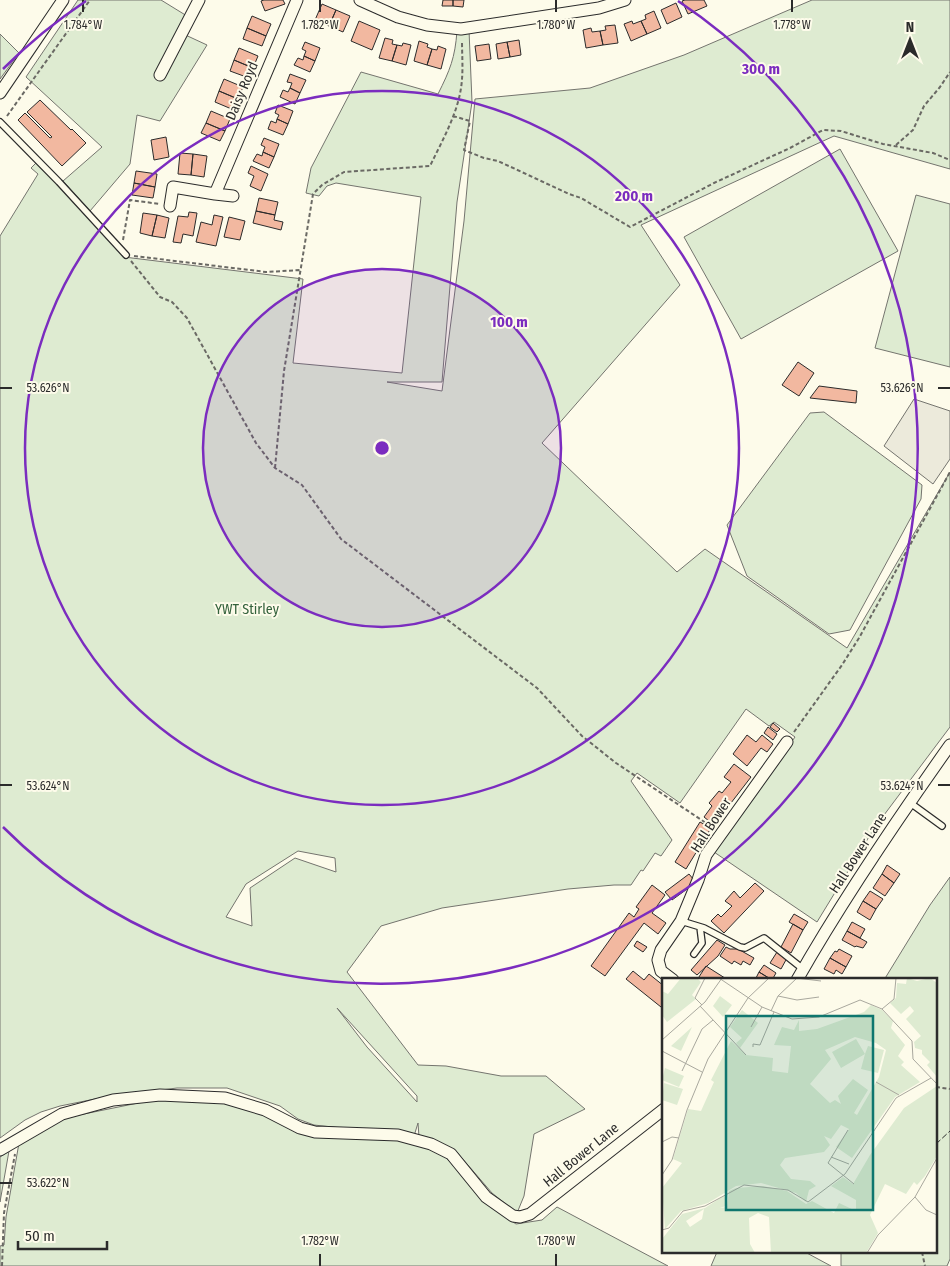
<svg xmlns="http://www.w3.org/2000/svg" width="950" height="1266" viewBox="0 0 950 1266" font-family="'Fira Sans Condensed',sans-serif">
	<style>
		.green { fill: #deebd1; stroke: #74746e; fill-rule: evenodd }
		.parking { fill: #eceadb; stroke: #74746e }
		.building { fill: #f2b8a0; stroke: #2b2b2b }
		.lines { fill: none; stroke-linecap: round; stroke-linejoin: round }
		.service-casing { stroke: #2b2b2b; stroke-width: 8 }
		.minor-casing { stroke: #2b2b2b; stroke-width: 13 }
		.path { stroke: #6a6964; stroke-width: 2; stroke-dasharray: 4 2.5; stroke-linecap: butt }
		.service { stroke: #fdfbea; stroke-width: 5.5 }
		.minor { stroke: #fdfbea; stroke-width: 11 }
		.fence { stroke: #2b2b2b; stroke-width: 1; stroke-dasharray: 6 2.5; stroke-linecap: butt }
		.ticks { fill: none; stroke: #2b2b2b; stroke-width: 2 }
		.ring { fill: none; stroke: #7b2cbf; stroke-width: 2.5 }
		.labels { text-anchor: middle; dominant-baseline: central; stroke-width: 4; stroke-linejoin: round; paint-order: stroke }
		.street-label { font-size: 14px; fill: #2b2b2b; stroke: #fdfbea }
		.park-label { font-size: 14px; fill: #34623c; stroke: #fdfbea }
		.inset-road { fill: none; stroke: #a9a89e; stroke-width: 1 }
		.view { fill: #0f766e; fill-opacity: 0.15; stroke: #0f766e; stroke-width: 2.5 }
		.inset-edge { fill: none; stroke: #2b2b2b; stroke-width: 2.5 }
		.ticks-label { font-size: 12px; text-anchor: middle; fill: #2b2b2b; stroke: #fdfbea; stroke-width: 4; stroke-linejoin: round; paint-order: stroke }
		.centre { fill: #7b2cbf; stroke: #fdfbea; stroke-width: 2.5 }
		.ring-label { font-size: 15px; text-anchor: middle; font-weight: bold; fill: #7b2cbf; stroke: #fdfbea; stroke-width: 4; stroke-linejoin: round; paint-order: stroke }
	</style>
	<rect width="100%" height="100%" fill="#fdfbea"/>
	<path class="green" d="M78,0H161L187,16L179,32L207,45L160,121L137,115L130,164L90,211L63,181L102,147L26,77Z
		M812,0H950V169L834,136L641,225L680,285L542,443L677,572L705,549L847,648L950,472V727L875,827L817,922L714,852L795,737L774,722L769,726L746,709L680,803L637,773L631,781L672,840L661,856L655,853L643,871L641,870L631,885H614L568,889L442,908L381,926L347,972L418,1065L446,1066L501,1076H546L585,1109L534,1134L524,1196L517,1213L492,1193L455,1150L419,1137L418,1123L414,1136L314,1125L298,1119L280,1106L227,1088H177L105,1097L60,1106L41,1112L25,1120L0,1138V236L38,174L31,168L37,162L124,257L303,279L293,363L402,373L421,197L336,183L327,186L319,196L306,193L311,168L361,72L438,94C450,70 455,58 457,31L469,30L472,102L457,202L442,382H387L442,391L464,221L475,99L590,88L684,55ZM298,851L335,858L336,872L295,858L250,888L252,926L226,917L246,884ZM337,1008L417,1096V1102L367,1047Z
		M0,34L19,53L0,79Z
		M840,149L898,251L741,339L684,237Z
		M916,195L950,204V367L875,348Z
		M824,412L922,485L921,499L850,630L829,634L747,576L727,525L810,413Z
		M950,877V1259L947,1266H841V1252H936V980H884L930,905Z
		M153,1100L214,1102L235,1105L274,1119L297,1133L394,1139L419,1144L445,1157L460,1171L489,1206L516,1224L542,1220L557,1207L668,1266H0V1246L4,1245L6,1217L19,1143L64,1118Z
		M9,1151L0,1202V1157Z
		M717,1252H805L831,1266H711Z"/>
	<path class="parking" d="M914,399L950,411V459L933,484L884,446Z"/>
	<path class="building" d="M264,0H283L285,4L265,11L261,1Z
		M443,0H453V6H442Z
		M453,0H464L463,7L453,6Z
		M685,0H704L707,6L688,14L682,1Z
		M676,3L682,17L667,24L661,10Z
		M322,4L336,10L329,26L315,20Z
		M336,10L350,16L343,32L329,26Z
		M654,11L661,28L647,34L641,21L646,19L645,15Z
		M252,16L271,24L266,36L247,28Z
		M359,21L380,30L372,50L351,41Z
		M632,21L633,24L641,21L647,34L631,41L624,24Z
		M615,25L618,43L603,45L600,31L606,30L605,26Z
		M247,28L266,36L262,46L243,39Z
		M591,28L592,32L600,31L603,45L586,48L583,30Z
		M385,38L393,40L392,44L397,45L392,61L379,58Z
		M519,40L521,55L510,57L507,42Z
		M419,41L428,44L427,47L432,49L427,65L414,61Z
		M305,42L320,48L315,61L304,56L306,51L302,49Z
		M507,42L510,57L498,59L496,44Z
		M403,43L411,45L406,65L392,61L397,45L402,46Z
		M489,44L491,59L477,61L475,46Z
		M438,46L446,49L441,69L427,65L432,49L437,50Z
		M239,48L258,56L253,68L234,60Z
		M304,56L315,61L310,72L294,65L298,58L303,60Z
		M234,60L253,68L249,78L230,71Z
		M290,74L306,80L300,93L290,88L292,83L287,82Z
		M224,79L243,87L238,99L219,91Z
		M290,88L300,93L295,104L280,97L283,90L288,92Z
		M219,91L238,99L234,110L215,102Z
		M40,100L71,130L72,129L86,143L62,166L18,120L25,113L50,138L52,137L27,112Z
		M278,105L293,111L288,124L277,119L279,115L275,113Z
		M211,111L230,119L225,131L206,123Z
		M277,119L288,124L283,135L268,129L271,121L276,123Z
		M206,123L225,131L220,141L201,133Z
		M166,137L169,157L154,160L151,140Z
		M264,138L279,144L274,157L263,152L265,147L261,145Z
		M263,152L274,157L269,168L253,161L257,154L262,156Z
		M180,153L193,154L191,175L178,174Z
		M193,154L207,156L204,177L191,175Z
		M251,166L268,174L261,191L250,186L254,176L248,173Z
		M136,171L157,174L155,187L134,183Z
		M134,183L155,187L153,198L132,195Z
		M259,198L278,202L275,215L256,211Z
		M256,211L275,215L274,220L283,222L281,230L253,223Z
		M189,212L197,213L193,236L183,234L181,243L173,242L178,216L188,217Z
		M143,213L157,215L152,236L140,233Z
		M157,215L169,218L165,238L152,236Z
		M214,215L223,217L216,246L196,242L201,222L212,225Z
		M229,217L245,221L240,240L224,237Z
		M798,362L814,373L799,396L782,385Z
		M819,386L857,391L856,403L810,398Z
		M773,723L780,729L777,732L770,727Z
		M768,727L777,734L773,740L764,733Z
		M747,735L756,742L762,735L773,744L767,752L761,748L747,766L733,754Z
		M734,764L751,777L714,825L704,817L712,806L709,803L719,791L722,793L731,782L724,777Z
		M700,822L711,828L686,869L675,862Z
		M887,865L900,874L894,883L882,874Z
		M689,874L694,880V884L672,900L665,892Z
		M882,874L894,883L885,896L873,888Z
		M755,883L764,891L724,933L711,921L718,914L721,917L732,906L725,901L734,891L740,898Z
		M652,885L665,895L652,913L666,923L658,934L644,923L605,976L591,966L629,913L634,917L639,909L636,907Z
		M870,891L883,899L876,909L863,901Z
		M863,901L876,909L870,920L857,912Z
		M794,914L808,922L803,930L789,922Z
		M852,922L865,929L860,938L847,931Z
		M793,924L803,930L791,953L781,947Z
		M847,931L867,942L863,948L856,946L855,947L842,940Z
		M717,940L725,945L718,956L697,975L691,970Z
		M637,941L647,947L643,952L634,946Z
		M726,947L730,949H738L754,958L750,965L743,961L741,965L734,961L732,964L720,956Z
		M839,949L852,956L846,967L830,958L835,951L837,952Z
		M777,952L787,958L781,969L770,963Z
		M830,958L846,967L842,974L836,970L834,974L824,969Z
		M764,965L776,973L772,980L759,972Z
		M706,966L728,980H697Z
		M633,971L644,980L649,974L664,986V1003L661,1007L626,979Z
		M759,972L772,980H755Z"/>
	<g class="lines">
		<defs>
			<path id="service" d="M0,122L59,182L126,255
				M909,802L942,826
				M681,921L704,928L740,947L745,948L764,938L803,969
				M694,954L702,943L700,927"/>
			<path id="minor" d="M360,0L398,17L427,25L461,29L599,8L625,0
				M160,75L199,0
				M0,93L63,0
				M215,194L233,196
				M170,206L173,187L215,194L297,0
				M673,980L661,971L658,960L661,950L681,921L698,880L706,855L787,742
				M797,980C843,899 896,821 950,745
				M0,1150L62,1114L113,1100L160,1095L225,1098L265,1110L300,1128L315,1132L398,1135L431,1144L451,1154L486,1197L513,1216L520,1217L530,1214L664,1109"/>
		</defs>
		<use href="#service" class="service-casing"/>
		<use href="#minor" class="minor-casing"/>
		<path class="path" d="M7,116L90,0
			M453,116L470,121L464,150L484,158L498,161L569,194L581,198L630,227L714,183L790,148L823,130L841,131L883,144L933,153L950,160
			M896,145L913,130L924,106L940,87L950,72
			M123,240L130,200L160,204
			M134,256L266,272L300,270
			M131,261L160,297L172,302L187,318L256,443L275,468L302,485L341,539L537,688L582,736L616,763L712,827
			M275,468L284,371L313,194L322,185L344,172L430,166C443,139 460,110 462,79C463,67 462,54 462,41
			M794,732L842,665L859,638L950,472
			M936,1087L950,1089
			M922,1252L925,1266
			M2,1266L4,1213L15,1154"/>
		<use href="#service" class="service"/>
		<use href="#minor" class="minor"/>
		<path class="fence" d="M936,1144L950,1131"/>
	</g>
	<path class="ticks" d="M83,0V12M320,0V12M556,0V12M792,0V12M0,388H12M938,388H950M0,785H12M938,785H950M0,1183H12M320,1254V1266M556,1254V1266"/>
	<circle cx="382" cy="448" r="179" fill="#7b2cbf" fill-opacity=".12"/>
	<g class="ring">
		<circle cx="382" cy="448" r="179"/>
		<circle cx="382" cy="448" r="357"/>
		<path d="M3 69A536 536 0 0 1 86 1M678 1A536 536 0 1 1 3 827"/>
	</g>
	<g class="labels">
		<g class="street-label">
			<text transform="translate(242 91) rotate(-67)">Daisy Royd</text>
			<text transform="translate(711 825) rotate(-57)">Hall Bower</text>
			<text transform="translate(858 853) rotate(-57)">Hall Bower Lane</text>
			<text transform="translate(581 1155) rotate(-39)">Hall Bower Lane</text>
		</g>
		<g class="park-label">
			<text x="247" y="609">YWT Stirley</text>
		</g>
	</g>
	<g transform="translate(662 978)">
		<rect width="275" height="275" fill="#fdfbea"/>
		<path d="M19,0H35L39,4L30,17L34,21L5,44L0,37V13L6,16ZM245,0L255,3L268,0L275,5V99L265,87L268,84L260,76V72L253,70L252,64L259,58L244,41L252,33L248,28L239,36L228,25L234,20L235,5L244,6ZM58,18L70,27L61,39L51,28ZM209,27L220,32L231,43L229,50L243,67L236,78L242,84L239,87L258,104L233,119L190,180L174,169L187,151L179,147L169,161L162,158L168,167L162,174L123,180L118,187L129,201L148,203L154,208L147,212L144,224L134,215L99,205L74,208L46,225L19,233L3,251L0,210L20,185L11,181L26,131L39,133L52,104L49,102L69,63L84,77L111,80L110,93L126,95L129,68L112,67L120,49L132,52L137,42V53L155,51L202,34ZM193,59L214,65L224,72L217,99L195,137L192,135L206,112L191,101L176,118L179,126L173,122L168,125L148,106L169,81L163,72ZM80,32L96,45L78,70L74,65L80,60L68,49ZM30,49L19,73L9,68ZM194,61L203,76L206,68L222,72L216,95L199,91L203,76L179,90L170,74ZM3,90L22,98L17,109L0,102ZM2,105L21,111L15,127L0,122ZM275,108V178L263,198L255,207L252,204L244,216L223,206L208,237L216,255L204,275H109L107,239L96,235L87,240L88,266L93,275H0V261L20,236L43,230L66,215L64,228L58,230L65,229L67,213L74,210L101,208L125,213L144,226L150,223L172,235L177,225L194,233V222L169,208L181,199L191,206L208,177L242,130ZM42,231L40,241L28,249L24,243Z" fill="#deebd1" fill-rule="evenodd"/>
		<path class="inset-road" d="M57,0L100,29L130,41L157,39L198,22L220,31L250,63L251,81L275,106M134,0L159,3M116,18L135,22L157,19M40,27L33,20L43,0M38,28L84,77M220,31L232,21L234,0M109,33L116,18L135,0M89,49L100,29M0,62L43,24L60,0M91,69V66L98,67L112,34M0,73L40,94M20,93L40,51L51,42M214,104L237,117M186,152L166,185L192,206M0,164L10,159L17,160M169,179L187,186M0,197L10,182L25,132L46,81L86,20L107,0M253,219L264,232L275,237M0,252L7,250L21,233L43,228L82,207L126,212L146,224L183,196L234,120L269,100M205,275L216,257L253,219L275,180"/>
		<path class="view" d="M64,38H211V232H64Z"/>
		<rect width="275" height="275" class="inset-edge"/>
	</g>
	<g class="ticks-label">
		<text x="83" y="29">1.784°W</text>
		<text x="320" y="29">1.782°W</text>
		<text x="556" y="29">1.780°W</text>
		<text x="792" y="29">1.778°W</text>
		<text x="48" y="392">53.626°N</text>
		<text x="902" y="392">53.626°N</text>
		<text x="48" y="790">53.624°N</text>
		<text x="902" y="790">53.624°N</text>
		<text x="48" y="1187">53.622°N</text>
		<text x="320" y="1245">1.782°W</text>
		<text x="556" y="1245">1.780°W</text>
	</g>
	<circle cx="382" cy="448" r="8" class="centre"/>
	<g class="ring-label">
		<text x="761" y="74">300 m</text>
		<text x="634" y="201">200 m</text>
		<text x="509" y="327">100 m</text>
	</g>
	<g transform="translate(910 40)" stroke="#fdfbea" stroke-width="4" paint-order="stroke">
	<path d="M0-4L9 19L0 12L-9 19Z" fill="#2b2b2b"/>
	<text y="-8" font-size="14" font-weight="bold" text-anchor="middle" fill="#2b2b2b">N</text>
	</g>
	<path d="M18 1241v8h89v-8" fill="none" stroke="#2b2b2b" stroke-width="2.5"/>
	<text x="25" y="1241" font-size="15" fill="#2b2b2b" stroke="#fdfbea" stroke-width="4" paint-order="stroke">50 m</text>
</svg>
